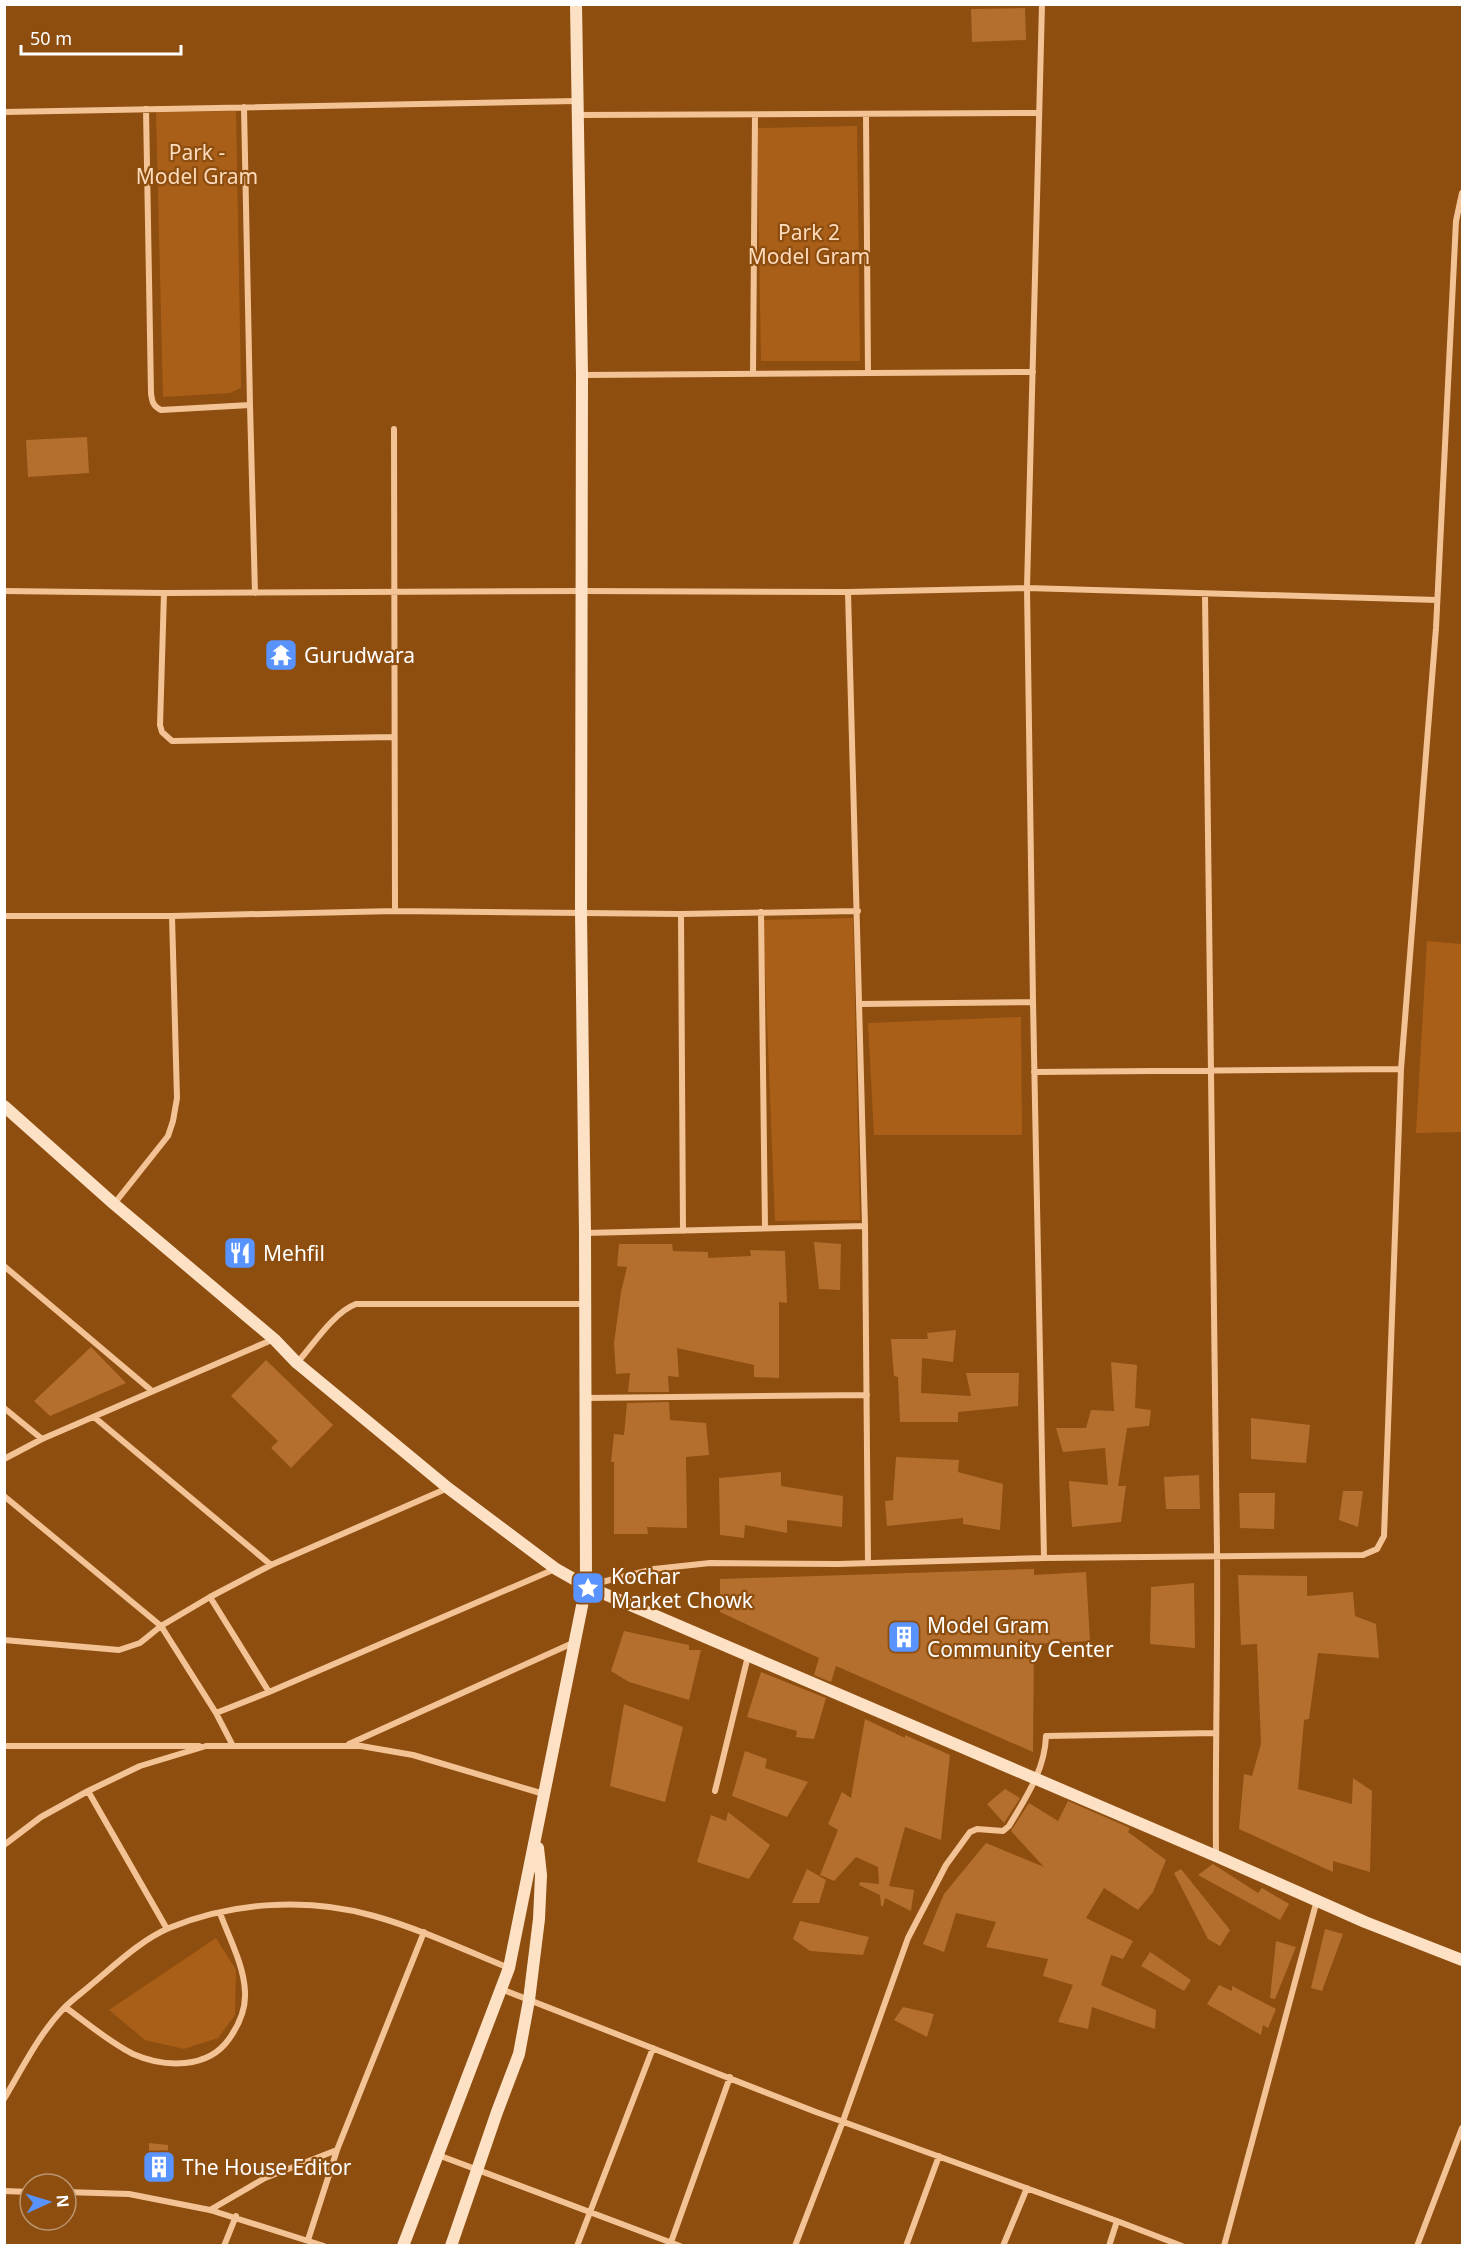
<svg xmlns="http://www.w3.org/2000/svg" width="1467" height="2250" viewBox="0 0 1467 2250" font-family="'Noto Sans',sans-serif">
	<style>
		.green { fill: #aa5f19 }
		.building { fill: #b46f2e }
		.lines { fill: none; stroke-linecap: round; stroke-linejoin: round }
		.street { stroke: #f3c396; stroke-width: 6 }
		.secondary { stroke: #fde1c5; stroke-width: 12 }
		.labels { text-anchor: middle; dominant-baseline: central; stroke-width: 4.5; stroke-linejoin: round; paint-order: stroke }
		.park-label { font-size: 21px; fill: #fedcbd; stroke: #8d4e0f }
		.poi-label { font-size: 21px; fill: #fff; stroke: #8d4e0f; text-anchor: start }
	</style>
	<rect width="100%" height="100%" fill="#8d4e0f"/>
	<path class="green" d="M236,111L241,388L230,393L163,397L156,112Z
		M857,126L860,361H761L757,128Z
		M853,918L860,1220L775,1221L763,920Z
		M1427,941L1462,944V1132L1416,1133Z
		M1021,1017L1022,1135H874L868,1023Z
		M216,1938L236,1970L235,2015L218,2038L184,2049L145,2040L109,2010Z"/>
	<path class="building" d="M1025,8L1026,40L972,42L971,9Z
		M87,437L89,473L28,477L26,440Z
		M814,1242L841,1244L840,1290L819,1289Z
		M619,1244H672L673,1251L708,1252V1258L751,1256L750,1250L785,1251L787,1303L779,1302V1378L754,1377V1365L677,1348L679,1377L668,1376L669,1392H628L630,1373L616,1374L614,1343L621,1292L627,1267L617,1266Z
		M956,1330L953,1362L922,1358L921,1393L971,1396L966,1373H1019L1018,1406L958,1412V1422H900L898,1377L894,1376L891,1339H928L927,1333Z
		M91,1347L126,1383L50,1416L34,1401Z
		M266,1360L333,1425L291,1468L271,1448L278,1441L231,1396Z
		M1111,1362L1137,1365L1135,1408L1151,1410L1149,1426L1127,1428L1118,1486H1126L1121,1522L1072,1527L1069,1481L1108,1485L1105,1448L1063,1452L1056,1428H1086L1091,1410L1114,1411Z
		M669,1402L670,1420L706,1423L709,1455L686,1457L687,1528L647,1527L648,1534H614V1462H611L614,1434L624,1435L627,1403Z
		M1251,1418L1310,1425L1306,1463L1251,1459Z
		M896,1457L959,1460L958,1472L1003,1484L1000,1530L963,1524V1518L887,1526L885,1501L893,1500Z
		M781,1472V1486L843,1496L842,1527L787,1520V1533L745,1525L744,1538L720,1535L719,1478Z
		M1199,1475L1200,1509H1166L1164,1477Z
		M1343,1491H1363L1358,1527L1339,1520Z
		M1239,1493H1275L1274,1529L1240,1528Z
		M1034,1569V1575L1086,1572L1090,1641L1034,1644L1033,1752L836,1666L831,1682L814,1675L819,1658L720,1612V1579Z
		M1238,1575L1307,1576V1596L1353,1592L1355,1616L1376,1624L1379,1658L1318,1653L1309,1719L1304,1720L1298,1789L1352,1804L1353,1778L1372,1791L1370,1872L1333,1861V1872L1239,1829L1244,1774L1252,1776L1261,1744L1257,1644L1241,1645Z
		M1194,1583L1195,1648L1150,1644L1151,1587Z
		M624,1631L689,1645V1650H701L689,1700L629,1682L611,1671Z
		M761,1672L826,1698L814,1739L796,1737L797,1731L747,1717Z
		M624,1704L683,1727L665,1802L610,1786Z
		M865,1719L905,1738V1735L950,1755L941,1840L905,1827L889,1886L914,1890L911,1911L885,1898L883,1906H881L880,1895L859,1885L860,1882L879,1884L878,1867L856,1857L834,1881L820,1875L838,1830L828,1824L842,1792L851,1798Z
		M745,1751L767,1759L765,1768L808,1782L787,1817L732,1796Z
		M1005,1789L1020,1798L1004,1823L987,1804Z
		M1068,1801L1130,1828L1128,1832L1166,1860L1153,1892L1138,1910L1104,1888L1086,1918L1133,1941L1123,1959L1111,1955L1101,1985L1156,2010L1155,2029L1092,2007L1088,2029L1058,2022L1073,1985L1043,1976L1048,1959L986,1947L996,1922L956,1913L944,1952L923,1944L944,1894L986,1843L1044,1867L1011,1831L1029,1803L1058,1821Z
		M728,1812L770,1845L749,1879L697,1862L711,1815L726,1821Z
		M1213,1864L1258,1893L1262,1888L1289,1904L1280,1920L1198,1875Z
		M807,1869L826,1880L819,1903H792Z
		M1181,1869L1230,1930L1220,1946L1208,1939L1174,1873Z
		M800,1921L869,1937L863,1955L810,1951L793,1939Z
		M1325,1929L1343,1934L1322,1991L1311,1988Z
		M1276,1941L1296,1947L1275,1999L1270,1998Z
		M1150,1952L1191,1980L1184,1991L1141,1966Z
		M1219,1985L1232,1991V1986L1276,2009L1268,2028L1263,2025L1261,2035L1207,2004Z
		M903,2007L934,2014L927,2037L894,2020Z
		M149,2143L168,2145V2179L149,2176Z"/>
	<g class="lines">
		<path class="street" d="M1042,4L1027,588L1033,1002L1044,1558
			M146,109L151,393C152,402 153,406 161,410L250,405L244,107
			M4,112L577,101
			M866,114L868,373
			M578,115L1039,113
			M753,374L755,115
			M582,375L1033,372
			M250,405L255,593
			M394,429L395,911
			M4,591L164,593L583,591L848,592L1027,588L1437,600
			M848,592L865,1226L868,1563
			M164,593L160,725L162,732L172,741L393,737
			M1205,595C1210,914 1214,1233 1217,1551C1218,1653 1215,1754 1216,1856
			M761,912L765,1228
			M681,914L683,1231
			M4,916H172L395,911L681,914L858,911
			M860,1004L1033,1002
			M1034,1072L1401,1069L1436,628L1456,221L1462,193
			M114,1204L168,1136L173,1121L177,1098L172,916
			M585,1233L865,1226
			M4,1266L152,1391
			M297,1363C313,1345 334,1312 356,1304H585
			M586,1398L867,1395
			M4,1408L42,1439
			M94,1417L271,1565
			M4,1459L42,1439L274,1339
			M4,1496L161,1626L210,1597
			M590,1585L654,1569L710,1563L838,1564L1044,1558L1363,1555L1377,1549L1384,1536L1401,1069
			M4,1640L119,1650L140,1643L161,1626L216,1713
			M269,1692L210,1597L271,1565L448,1488
			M349,1744L575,1642
			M4,1746H199
			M233,1746L216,1713L269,1692L555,1569
			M88,1791L167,1929
			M715,1791L748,1656
			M4,1845L41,1817L88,1791L140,1766L206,1746H361L413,1755L544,1794
			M501,1989L816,2112L1117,2221
			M65,2007C87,2023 109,2042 133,2054C165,2068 208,2069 229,2039C239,2025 246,2009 245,1992C244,1965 229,1938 220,1913
			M4,2099C23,2067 39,2034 64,2008C73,1999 83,1992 92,1984C115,1965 141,1940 169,1928C232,1902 308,1897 374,1916C420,1929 465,1950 509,1968
			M438,2155L680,2246
			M4,2191L30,2192
			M66,2192L129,2194L210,2210L324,2246
			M210,2210L265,2178L337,2150
			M308,2240L337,2150L424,1932
			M670,2245L730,2077
			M224,2246L236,2216
			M577,2246L653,2048
			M795,2246L843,2121L908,1938L946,1865L970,1832L977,1829L1003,1831L1009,1826C1026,1797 1045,1770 1046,1736L1215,1733
			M906,2246L939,2156
			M1003,2246L1027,2188
			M1109,2246L1117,2221L1182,2246
			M1224,2246L1317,1900
			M1417,2246L1462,2128"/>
		<path class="secondary" d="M4,1106L114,1204L274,1339L297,1363L448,1488L556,1569L586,1586L1216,1856L1365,1922L1462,1960
			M403,2246L509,1968L586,1586L585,1233L581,913L582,375L576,4
			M451,2246L497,2112L519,2054L529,2000L539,1919L541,1875L538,1848"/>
	</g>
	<defs>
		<symbol id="temple-square" viewBox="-11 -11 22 22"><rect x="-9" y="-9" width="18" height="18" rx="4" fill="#5893ff" stroke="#8d4e0f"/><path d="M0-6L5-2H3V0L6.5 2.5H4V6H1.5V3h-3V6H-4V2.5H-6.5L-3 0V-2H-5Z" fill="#fff"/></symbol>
		<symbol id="restaurant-square" viewBox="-11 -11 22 22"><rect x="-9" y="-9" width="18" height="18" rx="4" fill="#5893ff" stroke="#8d4e0f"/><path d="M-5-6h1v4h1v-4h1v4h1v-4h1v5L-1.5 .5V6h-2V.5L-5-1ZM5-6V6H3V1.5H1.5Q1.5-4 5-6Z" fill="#fff"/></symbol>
		<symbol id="sight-square" viewBox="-11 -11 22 22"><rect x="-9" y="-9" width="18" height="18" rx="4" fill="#5893ff" stroke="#8d4e0f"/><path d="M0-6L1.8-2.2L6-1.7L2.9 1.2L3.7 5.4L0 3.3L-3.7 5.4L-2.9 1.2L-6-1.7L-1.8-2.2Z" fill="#fff"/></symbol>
		<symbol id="building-square" viewBox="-11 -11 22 22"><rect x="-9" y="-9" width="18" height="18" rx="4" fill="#5893ff" stroke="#8d4e0f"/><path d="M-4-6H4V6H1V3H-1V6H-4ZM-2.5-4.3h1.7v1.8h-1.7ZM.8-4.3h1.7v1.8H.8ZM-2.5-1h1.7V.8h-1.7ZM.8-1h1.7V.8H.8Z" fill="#fff"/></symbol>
	</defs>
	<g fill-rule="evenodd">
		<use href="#temple-square" x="262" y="636" width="38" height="38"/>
		<use href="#restaurant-square" x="221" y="1234" width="38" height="38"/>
		<use href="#sight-square" x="569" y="1569" width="38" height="38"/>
		<use href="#building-square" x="885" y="1618" width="38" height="38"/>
		<use href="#building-square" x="140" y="2148" width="38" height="38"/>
	</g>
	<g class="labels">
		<g class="park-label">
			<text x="197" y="152">Park -<tspan x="197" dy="24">Model Gram</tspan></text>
			<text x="809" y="232">Park 2<tspan x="809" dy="24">Model Gram</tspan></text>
		</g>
		<g class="poi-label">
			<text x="304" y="655">Gurudwara</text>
			<text x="263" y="1253">Mehfil</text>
			<text x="611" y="1576">Kochar<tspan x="611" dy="24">Market Chowk</tspan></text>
			<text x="927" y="1625">Model Gram<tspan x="927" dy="24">Community Center</tspan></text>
			<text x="182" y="2167">The House Editor</text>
		</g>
	</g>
	<rect width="1467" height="2250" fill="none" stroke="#ffffff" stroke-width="12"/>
	<g transform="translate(48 2202) rotate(86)"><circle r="28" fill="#8d4e0f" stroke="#bb956f" stroke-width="1.5"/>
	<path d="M0-4.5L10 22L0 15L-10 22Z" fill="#5893ff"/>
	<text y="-9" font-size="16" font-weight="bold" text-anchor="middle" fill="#ffffff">N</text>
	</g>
	<path d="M21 45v9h160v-9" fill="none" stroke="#ffffff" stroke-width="3"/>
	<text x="30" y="45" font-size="18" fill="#ffffff" stroke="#8d4e0f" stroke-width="4.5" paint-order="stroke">50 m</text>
</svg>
